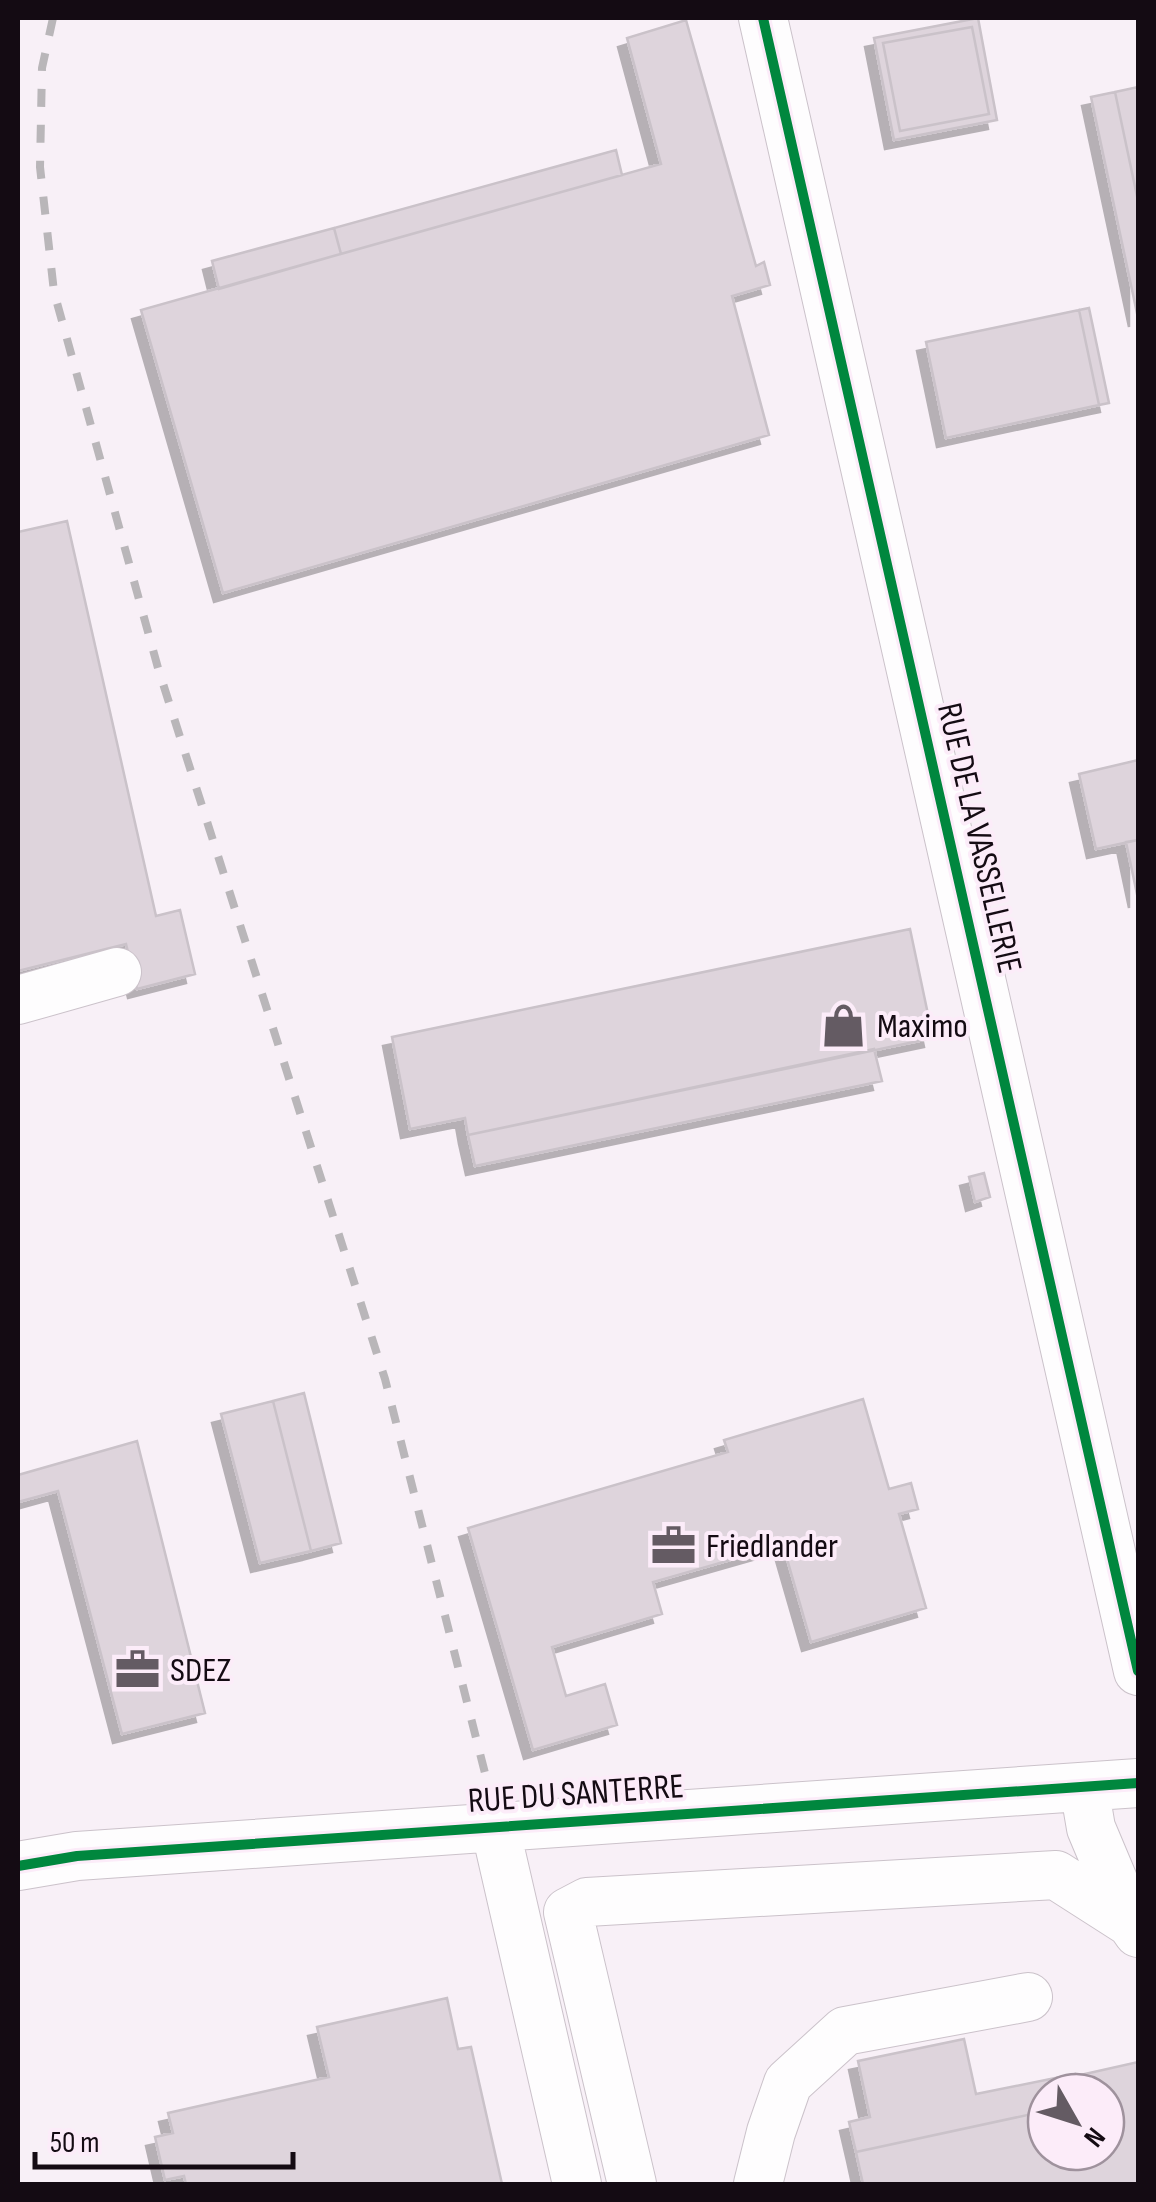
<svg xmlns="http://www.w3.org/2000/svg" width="1156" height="2202" viewBox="0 0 1156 2202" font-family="'Sofia Sans Condensed',sans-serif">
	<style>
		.building { fill: #ded4dc; stroke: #cac2c9; stroke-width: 2.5; fill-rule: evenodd; filter: url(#shadow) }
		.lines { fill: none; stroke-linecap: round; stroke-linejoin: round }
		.minor-casing { stroke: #cbc2ca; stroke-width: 50 }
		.minor { stroke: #fefdfe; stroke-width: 48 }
		.rail { stroke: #b9b6b9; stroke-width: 8; stroke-dasharray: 18 18; stroke-linecap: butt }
		.cycleway-casing { stroke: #fcecf9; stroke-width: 16 }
		.cycleway { stroke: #00873e; stroke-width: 10 }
		.labels { text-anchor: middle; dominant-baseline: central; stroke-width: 8; stroke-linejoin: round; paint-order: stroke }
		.street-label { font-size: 35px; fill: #140b13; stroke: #fcecf9 }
		.poi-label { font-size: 35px; fill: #140b13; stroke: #fcecf9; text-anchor: start }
	</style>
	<defs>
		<filter id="shadow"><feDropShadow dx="-9" dy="9" stdDeviation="0" flood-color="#0004"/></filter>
	</defs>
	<rect width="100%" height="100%" fill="#f8f0f7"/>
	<path class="building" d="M978,18L997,120L894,140L874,38ZM972,27L989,114L900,131L883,43Z
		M686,20L756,266L764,262L770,285L732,296L769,435L223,593L141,310L661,164L627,38Z
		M972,27L989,114L900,131L883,43Z
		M1138,87V201L1115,92Z
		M1115,92L1138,201V318L1091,97Z
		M616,150L622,175L341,254L334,228Z
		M334,228L341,254L219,289L212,261Z
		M1089,308L1109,403L1099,405L1079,310Z
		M1079,310L1099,405L946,438L926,342Z
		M67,521L156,916L180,910L195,974L137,989L126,944L18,971V532Z
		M1138,760V840L1096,849L1079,774Z
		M1138,840V899L1126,842Z
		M910,929L933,1038L468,1135L465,1118L410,1129L392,1037Z
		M874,1049L882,1081L475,1166L468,1135Z
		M984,1173L990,1197L975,1202L969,1177Z
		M304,1393L341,1543L311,1551L273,1401Z
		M863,1399L889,1489L911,1483L918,1509L899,1514L926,1608L811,1642L783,1545L653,1582L662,1614L552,1647L566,1696L605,1684L617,1725L533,1750L468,1528L728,1452L724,1440Z
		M273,1401L311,1551L260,1563L221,1414Z
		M137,1441L205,1713L122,1734L58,1491L18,1502V1475Z
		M447,1998L458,2049L471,2047L502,2184H186L184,2176L165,2180L155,2137L173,2133L168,2113L329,2077L317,2027Z
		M964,2039L976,2094L1075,2074L1079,2092H1046V2111L856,2152L849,2122L870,2117L858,2061Z
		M1138,2062V2184H863L856,2152L1046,2111V2152H1106V2092H1079L1076,2076Z"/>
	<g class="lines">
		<defs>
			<path id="minor" d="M763,18L1138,1671
				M18,1000L117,972
				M1084,1787L1091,1828L1131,1923
				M495,1827L577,2184
				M18,1866L77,1856L1138,1783
				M632,2184L568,1912L587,1902L1056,1875L1131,1923L1138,1933
				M758,2184L771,2132L788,2083L845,2031L1028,1997"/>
		</defs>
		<use href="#minor" class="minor-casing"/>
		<use href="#minor" class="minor"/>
		<path class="rail" d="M53,18L42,68L40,167L54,292L158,668L385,1379L488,1785"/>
		<defs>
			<path id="cycleway" d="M763,18L1138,1671
				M18,1866L77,1856L1138,1783"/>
		</defs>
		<use href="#cycleway" class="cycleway-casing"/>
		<use href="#cycleway" class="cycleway"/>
	</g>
	<defs>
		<symbol id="shop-bare" viewBox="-9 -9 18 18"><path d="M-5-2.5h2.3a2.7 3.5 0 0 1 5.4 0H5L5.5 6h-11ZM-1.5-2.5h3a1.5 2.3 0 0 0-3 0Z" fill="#645b63" stroke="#fcecf9" stroke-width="2.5" paint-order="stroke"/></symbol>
		<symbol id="office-bare" viewBox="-9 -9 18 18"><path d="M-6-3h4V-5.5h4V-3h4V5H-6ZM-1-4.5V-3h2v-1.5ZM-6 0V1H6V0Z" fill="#645b63" stroke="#fcecf9" stroke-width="2.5" paint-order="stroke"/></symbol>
	</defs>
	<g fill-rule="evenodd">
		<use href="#shop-bare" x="812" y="994" width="63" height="63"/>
		<use href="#office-bare" x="642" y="1514" width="63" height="63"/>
		<use href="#office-bare" x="106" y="1638" width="63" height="63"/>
	</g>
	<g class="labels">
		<g class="street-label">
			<text transform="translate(979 838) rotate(77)">RUE DE LA VASSELLERIE</text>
			<text transform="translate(576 1794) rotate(-4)">RUE DU SANTERRE</text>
		</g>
		<g class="poi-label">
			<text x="877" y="1026">Maximo</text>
			<text x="706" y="1546">Friedlander</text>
			<text x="170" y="1670">SDEZ</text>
		</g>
	</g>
	<rect width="1156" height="2202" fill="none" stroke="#140b13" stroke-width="40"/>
	<g transform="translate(1076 2122) rotate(129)"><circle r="48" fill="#fcecf9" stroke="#9f929d" stroke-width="2.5"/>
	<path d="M0-8L18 38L0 25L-18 38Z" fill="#645b63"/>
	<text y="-15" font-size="28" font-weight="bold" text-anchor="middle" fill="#140b13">N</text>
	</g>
	<path d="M35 2152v15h258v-15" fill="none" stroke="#140b13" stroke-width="5"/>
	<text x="50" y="2152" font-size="30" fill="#140b13" stroke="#fcecf9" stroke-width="8" paint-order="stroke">50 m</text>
</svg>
